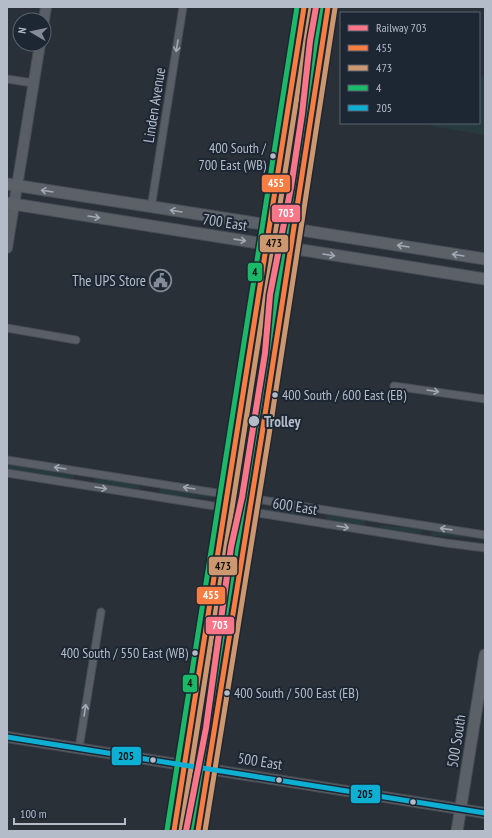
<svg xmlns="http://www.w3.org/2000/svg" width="492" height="838" viewBox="0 0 492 838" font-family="'PT Sans Narrow',sans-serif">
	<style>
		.green { fill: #273a3e }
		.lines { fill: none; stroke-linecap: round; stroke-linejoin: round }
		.street-casing { stroke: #484c53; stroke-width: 9 }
		.secondary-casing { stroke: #484c53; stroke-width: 12 }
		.primary-casing { stroke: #484c55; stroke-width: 13 }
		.street { stroke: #5a5e66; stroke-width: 7 }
		.secondary { stroke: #595d64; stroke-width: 10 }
		.primary { stroke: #5c6168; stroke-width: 11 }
		.bus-1-casing { stroke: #1d2633; stroke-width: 8 }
		.bus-2-casing { stroke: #1d2633; stroke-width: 8 }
		.bus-3-casing { stroke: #1d2633; stroke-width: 8 }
		.bus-4-casing { stroke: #1d2633; stroke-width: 8 }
		.bus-1 { stroke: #f77d43; stroke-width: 5 }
		.bus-2 { stroke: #cd976f; stroke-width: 5 }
		.bus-3 { stroke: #1ab867; stroke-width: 5 }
		.bus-4 { stroke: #0dafd3; stroke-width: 5 }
		.rail-1-casing { stroke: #1d2633; stroke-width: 9 }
		.rail-1 { stroke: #f87688; stroke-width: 6 }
		.oneway { stroke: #a2a9b5 }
		.oneway2 { stroke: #a2aab6 }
		.bus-dot { fill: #b4bcc9; stroke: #1d2633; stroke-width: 1.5 }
		.labels { text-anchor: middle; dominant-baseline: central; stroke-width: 4; stroke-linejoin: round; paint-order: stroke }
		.bus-label { font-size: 14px; fill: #b4bcc9; stroke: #1d2633; text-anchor: end }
		.street-label { font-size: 15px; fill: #b4bcc9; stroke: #1d2633 }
		.poi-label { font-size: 15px; fill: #b4bcc9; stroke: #1d2633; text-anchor: end }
		.stop-label { font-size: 15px; font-weight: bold; fill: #b4bcc9; stroke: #1d2633; text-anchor: start }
		.line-badge { stroke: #1d2633; stroke-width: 1.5 }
		.badge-label { font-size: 11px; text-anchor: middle; font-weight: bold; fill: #fff }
		.pale-badge-label { font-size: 11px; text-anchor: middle; font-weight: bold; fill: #111 }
	</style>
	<rect width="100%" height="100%" fill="#2a3038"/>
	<path class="green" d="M479,76L485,77V135L431,126V123H479Z
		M7,463L74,474V478L71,481L7,471Z
		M96,477L138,483L139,485L140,489L136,491L94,484L93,479Z
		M162,487L217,496V497H176L161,494L159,490Z
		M261,508L306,512L308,514L305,517L261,511Z
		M329,514L364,519L365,522L364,525L361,527L329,521L326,518Z
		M381,525L394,527L418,526L422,528L423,531L420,535L381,529L379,527Z
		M433,530L480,537V538L433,536L431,534Z"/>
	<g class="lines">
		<defs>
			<path id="street" d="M7,79L33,83
				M151,208L183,7
				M7,328L76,340
				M394,386L485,399
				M7,460L485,535
				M7,473L446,543L485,548
				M79,748L101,612"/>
			<path id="secondary" d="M44,20L46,7
				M7,248L40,44
				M7,737L485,813"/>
			<path id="primary" d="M7,184L485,259
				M7,203L485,279
				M174,831L304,7
				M198,831L262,434L328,7
				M457,831L485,655"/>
		</defs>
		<use href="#street" class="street-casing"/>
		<use href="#secondary" class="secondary-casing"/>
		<use href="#primary" class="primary-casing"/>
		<use href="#street" class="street"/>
		<use href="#secondary" class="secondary"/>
		<use href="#primary" class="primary"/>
		<defs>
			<path id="bus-1" d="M174,831L304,7
				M198,831L262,434L328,7"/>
			<path id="bus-2" d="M181,831L311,8
				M205,831L269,435L335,8"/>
			<path id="bus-3" d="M167,830L297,7
				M191,830L255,433L321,7"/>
			<path id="bus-4" d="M7,737L485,813"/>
		</defs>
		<use href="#bus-1" class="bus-1-casing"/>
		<use href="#bus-2" class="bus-2-casing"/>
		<use href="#bus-3" class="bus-3-casing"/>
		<use href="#bus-4" class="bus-4-casing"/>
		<use href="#bus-1" class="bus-1"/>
		<use href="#bus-2" class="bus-2"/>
		<use href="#bus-3" class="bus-3"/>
		<use href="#bus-4" class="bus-4"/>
		<defs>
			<path id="rail-1" d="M186,831L206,728L231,547L242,497L265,353L270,295L291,187L302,114L310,41L316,7"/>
		</defs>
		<use href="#rail-1" class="rail-1-casing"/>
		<use href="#rail-1" class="rail-1"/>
	</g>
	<defs><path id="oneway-shaft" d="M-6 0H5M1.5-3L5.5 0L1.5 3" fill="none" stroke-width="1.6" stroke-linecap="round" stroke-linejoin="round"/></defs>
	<g class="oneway">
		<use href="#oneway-shaft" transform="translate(177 46) rotate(99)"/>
		<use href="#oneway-shaft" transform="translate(433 391) rotate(9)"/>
		<use href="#oneway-shaft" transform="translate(60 468) rotate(-171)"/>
		<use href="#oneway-shaft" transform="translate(101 488) rotate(9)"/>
		<use href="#oneway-shaft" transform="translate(189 488) rotate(-171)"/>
		<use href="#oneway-shaft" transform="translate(343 527) rotate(9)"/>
		<use href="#oneway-shaft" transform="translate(446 529) rotate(-172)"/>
		<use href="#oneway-shaft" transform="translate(85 710) rotate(-81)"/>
	</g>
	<g class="oneway2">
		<use href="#oneway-shaft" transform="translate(47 191) rotate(-171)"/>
		<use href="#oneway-shaft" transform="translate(176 211) rotate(-171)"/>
		<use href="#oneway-shaft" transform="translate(94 217) rotate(9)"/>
		<use href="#oneway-shaft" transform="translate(240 240) rotate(8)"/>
		<use href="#oneway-shaft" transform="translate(403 246) rotate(-171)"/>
		<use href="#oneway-shaft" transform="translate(329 255) rotate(9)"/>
		<use href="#oneway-shaft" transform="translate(458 255) rotate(-171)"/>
	</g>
	<defs>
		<symbol id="civic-ring" viewBox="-11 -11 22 22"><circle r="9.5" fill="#1d2633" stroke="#848b96" stroke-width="1.5"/><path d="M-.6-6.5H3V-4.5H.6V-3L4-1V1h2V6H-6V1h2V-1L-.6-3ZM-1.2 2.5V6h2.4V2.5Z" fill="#848b96"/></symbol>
	</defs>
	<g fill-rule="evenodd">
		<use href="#civic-ring" x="148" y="268" width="25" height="25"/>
	</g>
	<g class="bus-dot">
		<circle cx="273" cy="156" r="3.5"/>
		<circle cx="275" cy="395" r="3.5"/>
		<circle cx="254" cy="421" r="6"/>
		<circle cx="195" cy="653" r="3.5"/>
		<circle cx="227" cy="693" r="3.5"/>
		<circle cx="153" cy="760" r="3.5"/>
		<circle cx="279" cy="780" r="3.5"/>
		<circle cx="413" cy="802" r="3.5"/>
	</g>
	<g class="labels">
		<g class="bus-label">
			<text x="266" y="148">400 South /<tspan x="266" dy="17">700 East (WB)</tspan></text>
			<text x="282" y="395" text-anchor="start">400 South / 600 East (EB)</text>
			<text x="188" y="653">400 South / 550 East (WB)</text>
			<text x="234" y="693" text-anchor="start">400 South / 500 East (EB)</text>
		</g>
		<g class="street-label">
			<text transform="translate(154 105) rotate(-81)">Linden Avenue</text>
			<text transform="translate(225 222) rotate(9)">700 East</text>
			<text transform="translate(295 506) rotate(9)">600 East</text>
			<text transform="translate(456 741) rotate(-81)">500 South</text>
			<text transform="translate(260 761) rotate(9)">500 East</text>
		</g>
		<g class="poi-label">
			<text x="146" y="280">The UPS Store</text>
		</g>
		<g class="stop-label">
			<text x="264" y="421">Trolley</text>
		</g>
	</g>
	<g class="line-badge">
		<rect x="261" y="174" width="30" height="19" rx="4" fill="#f77d43"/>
		<rect x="271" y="204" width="30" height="19" rx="4" fill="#f87688"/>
		<rect x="259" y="234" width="30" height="19" rx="4" fill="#cd976f"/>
		<rect x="247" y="262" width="16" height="20" rx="4" fill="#1ab867"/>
		<rect x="208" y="556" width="30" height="20" rx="4" fill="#cd976f"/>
		<rect x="196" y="586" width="30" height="19" rx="4" fill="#f77d43"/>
		<rect x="205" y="616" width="30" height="19" rx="4" fill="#f87688"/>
		<rect x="182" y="674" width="16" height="19" rx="4" fill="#1ab867"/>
		<rect x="111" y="746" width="31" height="20" rx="4" fill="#0dafd3"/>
		<rect x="350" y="784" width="31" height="20" rx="4" fill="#0dafd3"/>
	</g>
	<g class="badge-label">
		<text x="276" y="187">455</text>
		<text x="286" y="217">703</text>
		<text x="211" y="599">455</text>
		<text x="220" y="629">703</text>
	</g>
	<g class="pale-badge-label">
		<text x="274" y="247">473</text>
		<text x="255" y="276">4</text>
		<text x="223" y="570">473</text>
		<text x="190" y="687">4</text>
		<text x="126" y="760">205</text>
		<text x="365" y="798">205</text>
	</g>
	<rect width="492" height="838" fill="none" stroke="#b4bcc9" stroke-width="16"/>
	<rect x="340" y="12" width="140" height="112" fill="#1d2633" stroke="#59626f"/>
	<rect x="348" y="25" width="20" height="6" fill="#f87688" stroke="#59626f"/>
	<text x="376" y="32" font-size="12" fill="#b4bcc9">Railway 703</text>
	<rect x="348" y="45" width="20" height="6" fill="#f77d43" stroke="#59626f"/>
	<text x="376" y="52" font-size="12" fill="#b4bcc9">455</text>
	<rect x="348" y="65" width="20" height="6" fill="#cd976f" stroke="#59626f"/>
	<text x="376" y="72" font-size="12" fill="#b4bcc9">473</text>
	<rect x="348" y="85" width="20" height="6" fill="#1ab867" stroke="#59626f"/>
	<text x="376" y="92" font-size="12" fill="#b4bcc9">4</text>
	<rect x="348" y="105" width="20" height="6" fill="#0dafd3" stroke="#59626f"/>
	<text x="376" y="112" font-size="12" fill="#b4bcc9">205</text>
	<g transform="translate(32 32) rotate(279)"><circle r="19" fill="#1d2633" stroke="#59626f"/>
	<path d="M0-3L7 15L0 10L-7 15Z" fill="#848b96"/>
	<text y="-6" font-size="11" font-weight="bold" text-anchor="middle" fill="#b4bcc9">N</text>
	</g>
	<path d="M14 818v6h111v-6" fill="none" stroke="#b4bcc9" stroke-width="2"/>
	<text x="20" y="818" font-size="12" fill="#b4bcc9" stroke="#1d2633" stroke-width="3" paint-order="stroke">100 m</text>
</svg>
